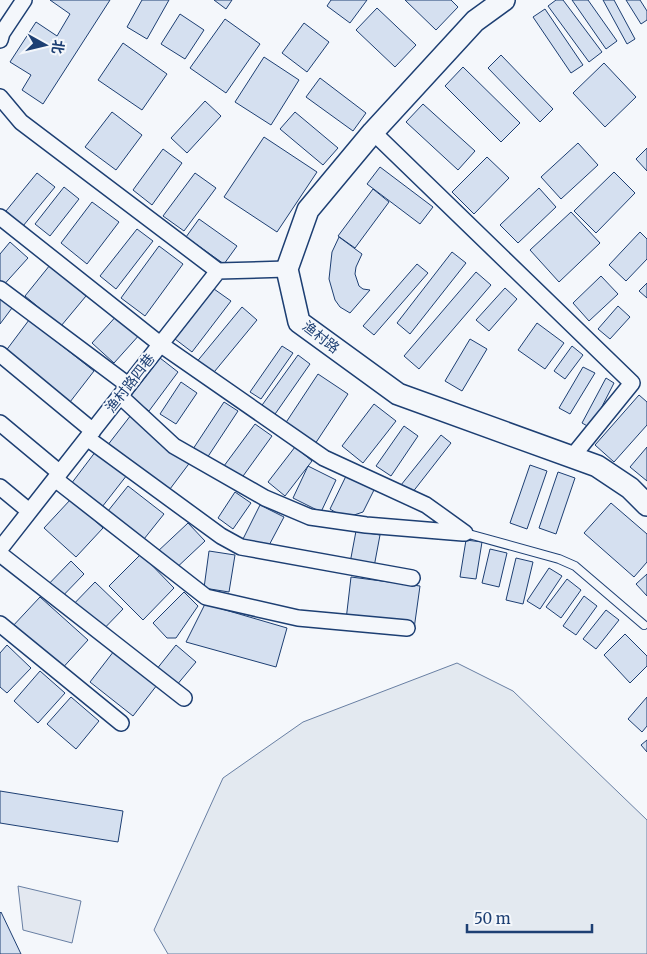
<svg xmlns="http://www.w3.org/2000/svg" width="647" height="954" viewBox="0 0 647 954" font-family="Merriweather,'Noto Sans SC',serif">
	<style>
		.green { fill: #e3e9f0; stroke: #687fa3 }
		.parking { fill: #e3e8f0; stroke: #687fa3 }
		.building { fill: #d5e0f0; stroke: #1d3f73 }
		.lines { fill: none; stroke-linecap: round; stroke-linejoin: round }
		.lane-casing { stroke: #1d3f73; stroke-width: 10 }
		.street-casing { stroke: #1d3f73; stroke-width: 18 }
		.secondary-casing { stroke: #1d3f73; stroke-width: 24 }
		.lane { stroke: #f4f7fb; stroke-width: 8 }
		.street { stroke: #f4f7fb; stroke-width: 15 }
		.secondary { stroke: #f4f7fb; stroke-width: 21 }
		.labels { text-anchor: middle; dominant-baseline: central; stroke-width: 4; stroke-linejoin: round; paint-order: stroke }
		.street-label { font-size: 14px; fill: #1d3f73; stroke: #f4f7fb }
	</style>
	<rect width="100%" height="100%" fill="#f4f7fb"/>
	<path class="green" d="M457,663L513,691L647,820V954H168L154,930L223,778L303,722Z"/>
	<path class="parking" d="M18,886L81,901L72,943L23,930Z"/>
	<path class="building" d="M50,0H110L43,104L22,90L31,75L10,62L36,22L57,36L70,14Z
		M142,0H169L147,39L127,27Z
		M214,0H232L226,9Z
		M331,0H367L350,23L327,6Z
		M405,0H451L458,7L436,30Z
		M556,0H563L602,52L589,62L548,6Z
		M572,0H588L617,41L606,49Z
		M603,0H614L635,39L627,44Z
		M626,0H640L647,11V20L641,24Z
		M377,8L416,45L395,67L356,30Z
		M545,9L583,65L571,73L533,17Z
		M180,14L204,30L185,59L161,44Z
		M225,19L260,44L226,93L190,68Z
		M304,23L329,42L307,72L282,53Z
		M123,43L167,74L142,110L98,80Z
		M501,55L553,109L540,122L488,68Z
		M264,57L299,80L271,125L235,102Z
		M604,63L636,97L605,127L573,93Z
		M463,67L520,123L501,142L445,86Z
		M320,78L366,113L353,131L306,97Z
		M205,101L221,116L187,153L171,138Z
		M423,104L475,151L458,170L406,122Z
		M112,112L142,135L116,170L85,147Z
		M295,112L338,148L323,165L280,129Z
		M264,137L317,172L277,232L224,197Z
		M578,143L598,165L561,199L541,177Z
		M647,148V171L636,159Z
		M163,149L182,163L152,205L133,190Z
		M487,157L509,178L474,214L452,192Z
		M380,167L433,207L420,224L367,184Z
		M614,172L635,193L596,233L574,211Z
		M37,173L55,187L23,226L6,211Z
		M195,173L216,188L184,231L163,216Z
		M64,187L79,199L50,236L35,224Z
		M539,188L556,207L518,243L500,225Z
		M373,189L389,202L355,248L338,236Z
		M92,202L119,222L87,264L61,243Z
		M571,212L600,243L559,282L530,250Z
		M199,219L237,246L224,264L186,237Z
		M137,229L153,241L116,289L100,276Z
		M640,232L647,239V259L626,281L609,265Z
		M339,237L362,254L356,267L355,274L359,286L363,289L370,290L350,313L340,307L335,300L329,279L332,252Z
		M10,242L28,258L0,289V254Z
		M159,246L183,264L145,316L121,298Z
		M452,252L466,263L410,334L397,323Z
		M417,264L428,273L374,335L363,326Z
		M50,265L86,296L61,326L25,296Z
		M476,272L491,285L419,369L404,356Z
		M601,276L618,294L589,321L573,303Z
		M647,283V298L639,291Z
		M505,288L517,299L489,331L476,320Z
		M214,289L231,301L192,352L175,339Z
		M0,298L12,308L0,324Z
		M618,306L630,317L610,339L598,329Z
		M242,307L257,320L210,377L195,364Z
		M119,313L141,333L114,363L92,343Z
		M29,320L94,371L70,402L5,352Z
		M537,323L564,343L545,369L518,350Z
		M470,339L487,349L462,391L445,381Z
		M282,346L293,353L261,399L250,392Z
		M572,346L583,355L565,379L554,371Z
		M298,355L310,364L273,417L260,408Z
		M160,358L178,372L149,411L130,397Z
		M583,367L595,373L570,414L559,408Z
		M318,374L348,394L313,447L283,427Z
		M606,378L614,383L591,428L582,423Z
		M181,382L197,393L176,424L160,414Z
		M639,395L647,402V425L614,462L595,445Z
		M224,402L238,411L207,458L193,449Z
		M374,404L396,421L363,463L342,446Z
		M131,415L191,461L167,493L107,446Z
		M255,424L272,436L238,483L221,470Z
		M404,426L418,436L391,476L376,466Z
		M441,435L451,443L412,493L401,485Z
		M295,447L312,461L285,496L268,482Z
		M647,447V481L630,467Z
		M96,451L127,475L102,507L71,484Z
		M530,465L547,471L527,529L510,523Z
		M308,466L336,480L321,512L293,498Z
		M558,472L575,478L556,534L539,528Z
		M347,474L375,488L363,512L345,518L330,509Z
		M128,486L164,514L140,544L104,516Z
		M235,492L251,503L233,529L218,518Z
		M71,499L103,528L76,557L44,528Z
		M611,503L647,534V562L634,577L584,533Z
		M260,505L284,517L266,551L243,539Z
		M188,523L205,541L172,572L156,553Z
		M356,531L380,535L374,567L350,563Z
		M466,540L482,542L476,579L460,577Z
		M490,549L507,553L499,587L482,583Z
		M209,551L235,555L229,592L204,588Z
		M141,554L174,588L143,620L109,586Z
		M516,558L533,562L523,604L506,600Z
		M71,561L84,574L54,605L41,592Z
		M549,568L562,576L540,609L527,601Z
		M647,574V596L636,584Z
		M351,577L420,586L414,629L346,620Z
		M567,579L581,590L561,618L546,607Z
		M95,582L123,609L95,638L67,611Z
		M184,592L198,606L176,638H167L153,623Z
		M584,596L597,606L576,635L563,626Z
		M40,597L88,640L59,672L11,628Z
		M205,604L287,628L276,667L186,642Z
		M606,610L619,620L596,649L583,639Z
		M625,634L647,656V666L630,683L604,655Z
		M7,645L31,668L7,693L0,687V653Z
		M176,645L196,662L176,686L156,670Z
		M114,651L157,685L133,716L90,682Z
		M40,671L65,693L38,723L14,701Z
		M71,697L99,721L76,749L47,724Z
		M647,697V726L642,732L628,719Z
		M647,740V752L641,745Z
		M0,791L123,811L118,842L0,823Z
		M1,912L21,954H0V913Z"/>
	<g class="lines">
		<defs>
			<path id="lane" d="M465,533L559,559L575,566L644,625"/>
			<path id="street" d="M0,40L2,33L24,0
				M0,97L21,122L218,271
				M373,132L632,383L572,457
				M0,217L160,344L324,458L426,505L465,533
				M0,289L128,385
				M0,354L93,431
				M120,396L174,446L265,498L310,517L366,525L463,533
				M0,423L60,473
				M87,438L221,536L241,547L412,578
				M55,479L206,597L298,618L407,628
				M0,487L29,511
				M0,549L218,271L287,269
				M0,554L184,698
				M0,624L121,723"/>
			<path id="secondary" d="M504,0L475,21L373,132L308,210L287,269L299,322L398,394L597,466L630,488L647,505"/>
		</defs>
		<use href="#lane" class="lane-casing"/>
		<use href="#street" class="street-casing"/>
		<use href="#secondary" class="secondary-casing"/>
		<use href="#lane" class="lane"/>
		<use href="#street" class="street"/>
		<use href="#secondary" class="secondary"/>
	</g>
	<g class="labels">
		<g class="street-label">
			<text transform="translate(321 337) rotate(38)">渔村路</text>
			<text transform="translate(130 383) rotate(-52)">渔村路四巷</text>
		</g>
	</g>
	<g transform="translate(45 45) rotate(98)" stroke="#f4f7fb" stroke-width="4" paint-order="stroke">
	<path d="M0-4L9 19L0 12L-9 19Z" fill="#1d3f73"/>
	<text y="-8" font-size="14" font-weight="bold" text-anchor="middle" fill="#1d3f73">北</text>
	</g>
	<path d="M467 924v8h125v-8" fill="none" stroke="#1d3f73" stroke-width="2.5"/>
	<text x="474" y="924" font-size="15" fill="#1d3f73" stroke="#f4f7fb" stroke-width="4" paint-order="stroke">50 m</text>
</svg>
